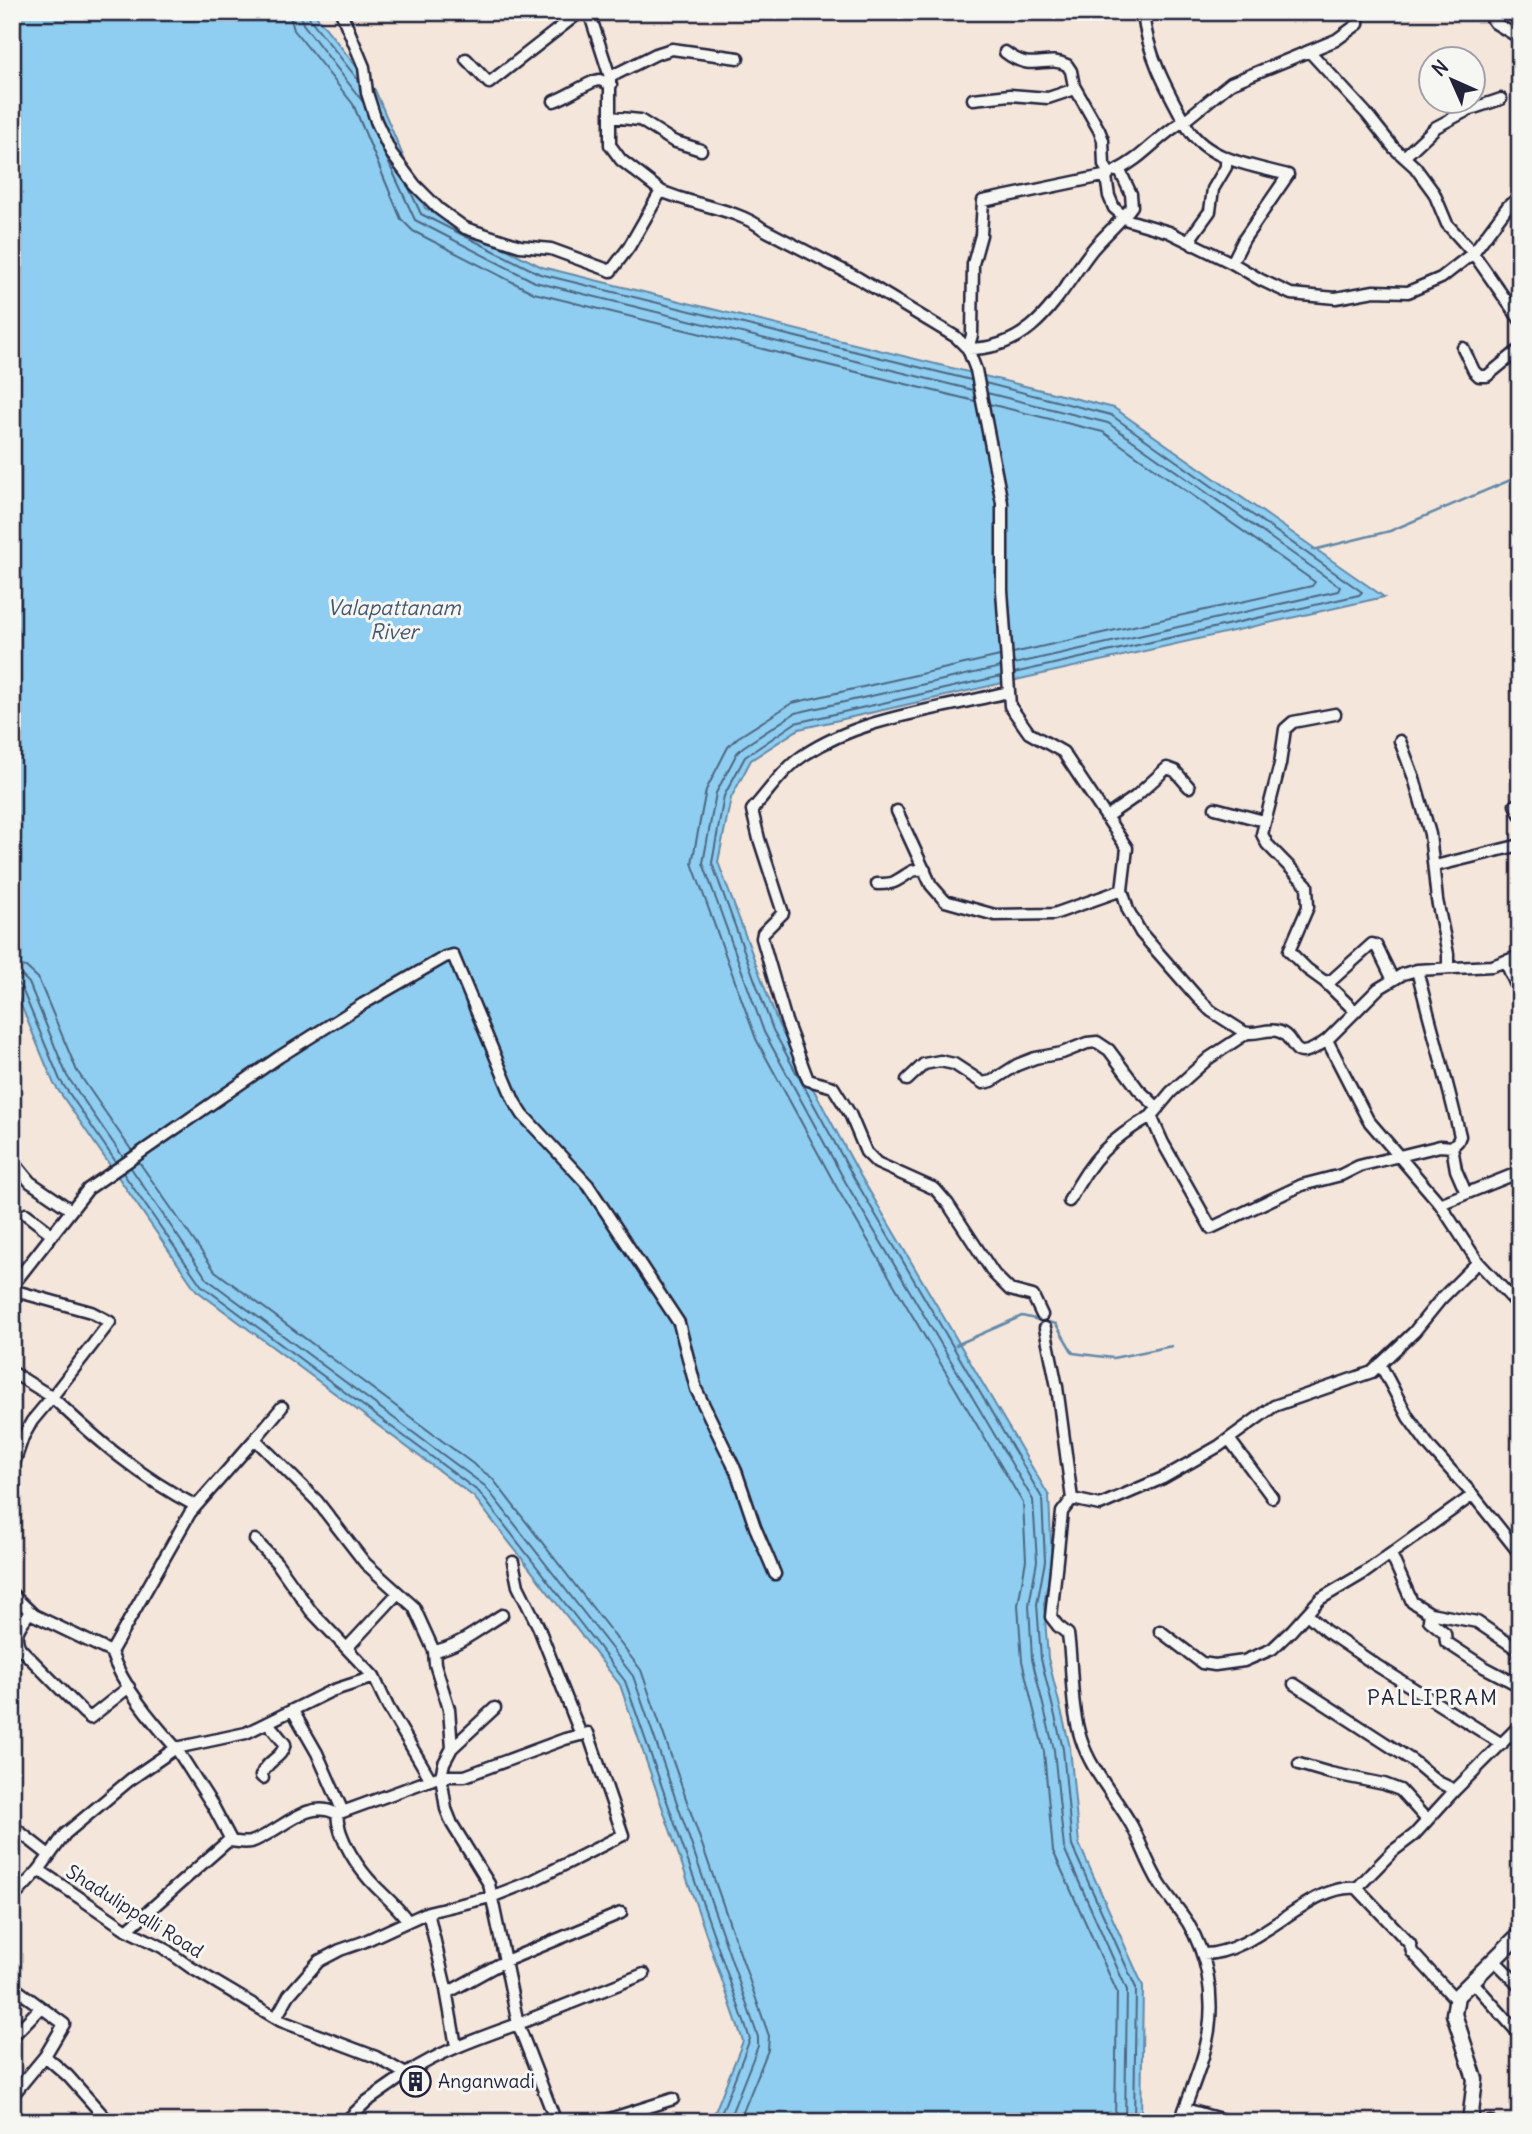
<svg xmlns="http://www.w3.org/2000/svg" width="1532" height="2134" viewBox="0 0 1532 2134" font-family="Delius,sans-serif">
	<style>
		.water { fill: #8fcef0; stroke: #6389a8; stroke-width: 2 }
		.lines { fill: none; stroke-linecap: round; stroke-linejoin: round }
		.shore { stroke: #4e6783; stroke-width: 2 }
		.stream { stroke: #6389a8; stroke-width: 2.5 }
		.street-casing { stroke: #22223b; stroke-width: 15 }
		.secondary-casing { stroke: #22223b; stroke-width: 19 }
		.street { stroke: #f6f6f2; stroke-width: 10 }
		.secondary { stroke: #f6f6f2; stroke-width: 14 }
		.labels { text-anchor: middle; dominant-baseline: central; stroke-width: 6; stroke-linejoin: round; paint-order: stroke }
		.street-label { font-size: 19px; fill: #22223b; stroke: #f6f6f2 }
		.poi-label { font-size: 19px; fill: #22223b; stroke: #f6f6f2; text-anchor: start }
		.water-label { font-size: 21px; font-style: italic; fill: #435671; stroke: #f6f6f2 }
		.neighbourhood-label { font-size: 21px; letter-spacing: 2px; fill: #22223b; stroke: #f6f6f2 }
	</style>
	<rect width="100%" height="100%" fill="#f5e6db"/>
	<filter id="ink" filterUnits="userSpaceOnUse"><feTurbulence type="fractalNoise" baseFrequency=".0143" numOctaves="2"/><feDisplacementMap in="SourceGraphic" scale="14" xChannelSelector="R" yChannelSelector="G"/><feConvolveMatrix kernelMatrix="1 2 1 2 8 2 1 2 1" color-interpolation-filters="sRGB"/></filter>
	<g filter="url(#ink)">
		<path class="water" d="M12,12H313L375,90L425,208L542,267L1114,408L1384,597L799,729L751,760L731,798L718,862L779,1026L860,1175L1049,1496L1052,1562L1044,1604L1048,1658L1070,1747L1079,1844L1143,1986L1141,2122H711L743,2041L620,1685L474,1497L196,1290L54,1084L15,991L12,966Z"/>
		<g class="lines">
			<path class="shore" d="M289,12L294,30L353,104L401,219L413,231L534,293L975,401
				M300,12L303,24L363,102
				M308,12L310,19L359,81
				M387,159L415,220L535,282L973,390
				M409,188L421,214L540,274L971,380
				M985,383L1111,415L1362,592L1359,595L1014,673
				M987,393L1108,423L1340,587L1338,591L1014,664
				M989,404L1103,432L1315,582L1312,586L1013,653
				M1000,656L792,703L737,738L728,747L706,790L692,863L756,1039L837,1188L1023,1503L1026,1560L1018,1605L1022,1661L1044,1752L1053,1851L1117,1992L1115,2122
				M1001,667L795,713L743,747L737,753L716,793L703,863L764,1032L846,1183L1033,1500L1037,1561L1029,1605L1032,1659L1054,1750L1064,1848L1127,1990L1125,2122
				M1001,676L795,723L745,757L724,796L712,863L773,1030L854,1178L1042,1498L1045,1561L1037,1604L1041,1659L1063,1749L1072,1846L1136,1988L1134,2122
				M12,964L26,967L38,978L77,1071L132,1151
				M12,975L22,976L29,983L67,1076L123,1157
				M12,984H18L22,989L60,1080L116,1162
				M139,1162L215,1271L492,1478L641,1670L769,2036L768,2050L739,2122
				M131,1168L207,1279L485,1486L633,1676L758,2037V2046L728,2122
				M123,1173L201,1285L479,1492L625,1681L750,2039L718,2122"/>
			<path class="stream" d="M1313,550L1390,531L1520,476
				M956,1345L1022,1316L1056,1324L1073,1353L1113,1358L1172,1346"/>
			<defs>
				<path id="street" d="M341,12L364,67L367,93L376,121L391,153L415,185L439,209L465,228L520,246L551,249L611,271L629,247L661,191L621,160L610,145V77L589,12
					M1359,12L1358,24L1336,40L1231,83L1184,121C1202,160 1251,165 1288,175L1244,239L1232,263L1261,280L1291,294L1336,298L1374,291L1408,292L1441,278L1473,253L1508,206L1520,197
					M1487,12L1495,23L1520,38
					M1309,51L1366,113L1394,148L1415,167L1434,193L1447,224L1473,253L1520,320
					M1005,52C1033,74 1045,54 1067,65L1071,71L1074,86L1099,130L1103,140L1104,165L1109,173L1106,177L1109,196L1114,208L1128,220L1169,232L1232,263
					M466,59L489,83L580,12
					M610,77L656,54L672,49L738,58
					M973,99L1010,95L1048,98L1075,89
					M554,101C566,97 592,80 599,80C600,80 609,84 611,85
					M610,117L640,120L673,141L701,150
					M1404,157L1436,127L1468,110L1501,99
					M1116,171C1142,159 1159,135 1184,121C1165,86 1148,55 1143,14
					M1108,175L983,201L981,235L973,264L972,335L968,349C1035,349 1057,295 1092,250C1105,234 1121,222 1132,206L1131,194L1119,169
					M661,191C692,205 738,209 763,229L858,278L956,337L968,349L976,370L1002,503V590L1010,706L1029,733L1063,752L1127,848L1122,890L1128,910L1141,933L1197,997L1211,1011L1244,1032C1255,1036 1266,1028 1277,1031C1300,1037 1287,1069 1327,1040
					M1193,245L1192,236L1210,211L1213,189L1226,167V159
					M1463,348L1474,371L1479,376H1487L1520,349
					M1008,692C939,710 863,716 804,755C784,768 768,792 752,810L759,839L783,913L763,933L762,938L786,1021L808,1080L833,1087L850,1114L866,1152L877,1163L935,1189L948,1204L994,1274L1010,1290L1033,1296L1042,1315
					M1335,714L1293,722L1285,729L1280,764L1262,834L1267,844L1307,885L1308,907L1289,951L1307,969L1325,982L1332,980L1372,944L1376,945L1393,980
					M1400,741L1414,778L1430,834L1437,900L1448,954V968
					M1515,805L1520,814
					M1215,808L1264,821
					M897,811L931,885L945,901L995,915L1054,914L1122,890
					M1106,817L1135,797L1167,768L1175,771L1189,787
					M1435,866L1520,845
					M877,884C883,884 892,884 896,881C908,875 911,868 925,870
					M1520,956L1492,966L1417,970L1403,974L1378,989L1327,1040L1368,1120L1440,1204L1478,1262L1520,1307
					M1505,961L1520,994
					M1325,982L1355,1011
					M1247,1033L1209,1058L1171,1092L1151,1116L1163,1143L1211,1228L1302,1185L1341,1175L1359,1166L1440,1146L1452,1147L1458,1141L1460,1136C1447,1080 1431,1026 1417,970
					M907,1080L924,1064L940,1061L954,1064L983,1083L992,1081L1017,1065L1035,1058L1062,1053L1087,1043L1097,1042L1109,1050L1138,1089L1158,1108
					M1452,1147L1456,1170L1466,1193
					M12,1160L30,1182L71,1210
					M1069,1201C1092,1158 1109,1140 1151,1116
					M1440,1204L1520,1172
					M26,1214L53,1235
					M12,1286L88,1189L279,1057L363,1004L445,957L453,955L514,1101L523,1115L588,1185L679,1323L696,1389L736,1471L755,1527L775,1574
					M12,1290L91,1312L110,1322L52,1397L12,1372
					M1045,1328L1057,1387L1072,1499L1062,1512L1051,1617L1058,1626L1068,1634C1073,1668 1070,1706 1081,1739C1091,1771 1116,1797 1132,1826C1142,1845 1148,1865 1160,1884C1168,1897 1179,1909 1188,1923C1207,1955 1214,1993 1209,2030C1204,2062 1190,2092 1180,2122
					M1380,1364L1408,1417L1429,1446L1473,1495L1520,1554
					M255,1439L282,1407
					M1229,1439L1272,1497
					M12,1469L23,1437L32,1421L52,1397C97,1440 140,1477 196,1506
					M1072,1499L1100,1505L1163,1478L1219,1446L1274,1406L1372,1372L1414,1332L1440,1300L1478,1262
					M255,1540L277,1563L311,1611L374,1677L388,1707L431,1780
					M1391,1554L1412,1602L1430,1613L1477,1622L1520,1651
					M513,1562L518,1586L538,1626L581,1735
					M12,1594L34,1615L111,1652C123,1687 151,1720 176,1748L131,1779L65,1834L39,1870L127,1930L162,1947L190,1967L281,2021L376,2057L406,2074L366,2102L345,2122
					M30,1612C21,1625 12,1633 20,1648L84,1713L90,1718L129,1687
					M1430,1613L1429,1620L1445,1633L1446,1642L1484,1667L1520,1686
					M1307,1614L1326,1631L1376,1665L1502,1744
					M1160,1631L1202,1663L1215,1665L1244,1661L1272,1649L1292,1630L1320,1599L1364,1573L1473,1495
					M347,1648L398,1593
					M434,1651C458,1647 482,1627 502,1615
					M111,1652L190,1513L255,1439L317,1501L365,1563L414,1607L434,1651L435,1664L449,1709L452,1748L444,1763L441,1776L337,1814C307,1797 279,1833 251,1842C243,1844 236,1841 228,1841L127,1930
					M1294,1684L1413,1761L1438,1782L1455,1790
					M293,1711L317,1753L343,1812
					M452,1748L495,1708
					M1299,1764L1330,1773L1384,1784L1400,1790L1427,1820
					M263,1778L261,1776C268,1758 281,1760 285,1744L268,1723
					M337,1814C338,1839 359,1870 376,1887C387,1898 398,1907 407,1920
					M12,1826L49,1855
					M231,1840L213,1806L176,1748L246,1733L331,1691L374,1677
					M12,1899L39,1870
					M1203,1954C1258,1954 1310,1882 1357,1888
					M1493,1959L1520,1986
					M1472,1981L1520,2035
					M12,1986L64,2024L45,2056L12,2096
					M447,1993L503,1962L621,1913
					M1456,2000L1412,1952L1410,1944L1357,1888L1393,1851L1414,1835L1455,1790L1520,1725
					M276,2018L289,1995L319,1961L340,1950L363,1942L428,1912
					M12,2037L40,2008
					M456,2046L445,1984L428,1912L491,1897L532,1881L623,1835L588,1733L565,1739L465,1776H441L446,1809L452,1824L489,1884L518,2024L644,1974
					M45,2056L68,2076L109,2122
					M406,2074C441,2051 479,2038 518,2024L556,2122
					M1185,2109L1231,2122
					M600,2122L673,2099
					M1490,2122H1491"/>
				<path id="secondary" d="M1470,2122L1475,2079L1454,2014L1457,1996L1520,1934"/>
			</defs>
			<use href="#street" class="street-casing"/>
			<use href="#secondary" class="secondary-casing"/>
			<use href="#street" class="street"/>
			<use href="#secondary" class="secondary"/>
		</g>
	</g>
	<defs>
		<symbol id="building-ring" viewBox="-11 -11 22 22"><circle r="9.5" fill="#f6f6f2" stroke="#22223b" stroke-width="1.5"/><path d="M-4-6H4V6H1V3H-1V6H-4ZM-2.5-4.3h1.7v1.8h-1.7ZM.8-4.3h1.7v1.8H.8ZM-2.5-1h1.7V.8h-1.7ZM.8-1h1.7V.8H.8Z" fill="#22223b"/></symbol>
	</defs>
	<g fill-rule="evenodd">
		<use href="#building-ring" x="398" y="2064" width="35" height="35"/>
	</g>
	<g class="labels">
		<g class="street-label">
			<text transform="translate(135 1911) rotate(32)">Shadulippalli Road</text>
		</g>
		<g class="poi-label">
			<text x="438" y="2081">Anganwadi</text>
		</g>
		<g class="water-label">
			<text x="394" y="607">Valapattanam<tspan x="394" dy="24">River</tspan></text>
		</g>
		<g class="neighbourhood-label">
			<text x="1433" y="1697">PALLIPRAM</text>
		</g>
	</g>
	<rect width="1532" height="2134" fill="none" stroke="#f6f6f2" stroke-width="42"/>
	<rect x="21" y="21" width="1490" height="2092" fill="none" stroke="#22223b" stroke-width="2.5" filter="url(#ink)"/>
	<g transform="translate(1452 80) rotate(315)"><circle r="33" fill="#f6f6f2" stroke="#a1a1a9" stroke-width="2"/>
	<path d="M0-5L12 26L0 18L-12 26Z" fill="#22223b"/>
	<text y="-10" font-size="19" font-weight="bold" text-anchor="middle" fill="#22223b">N</text>
	</g>
</svg>
